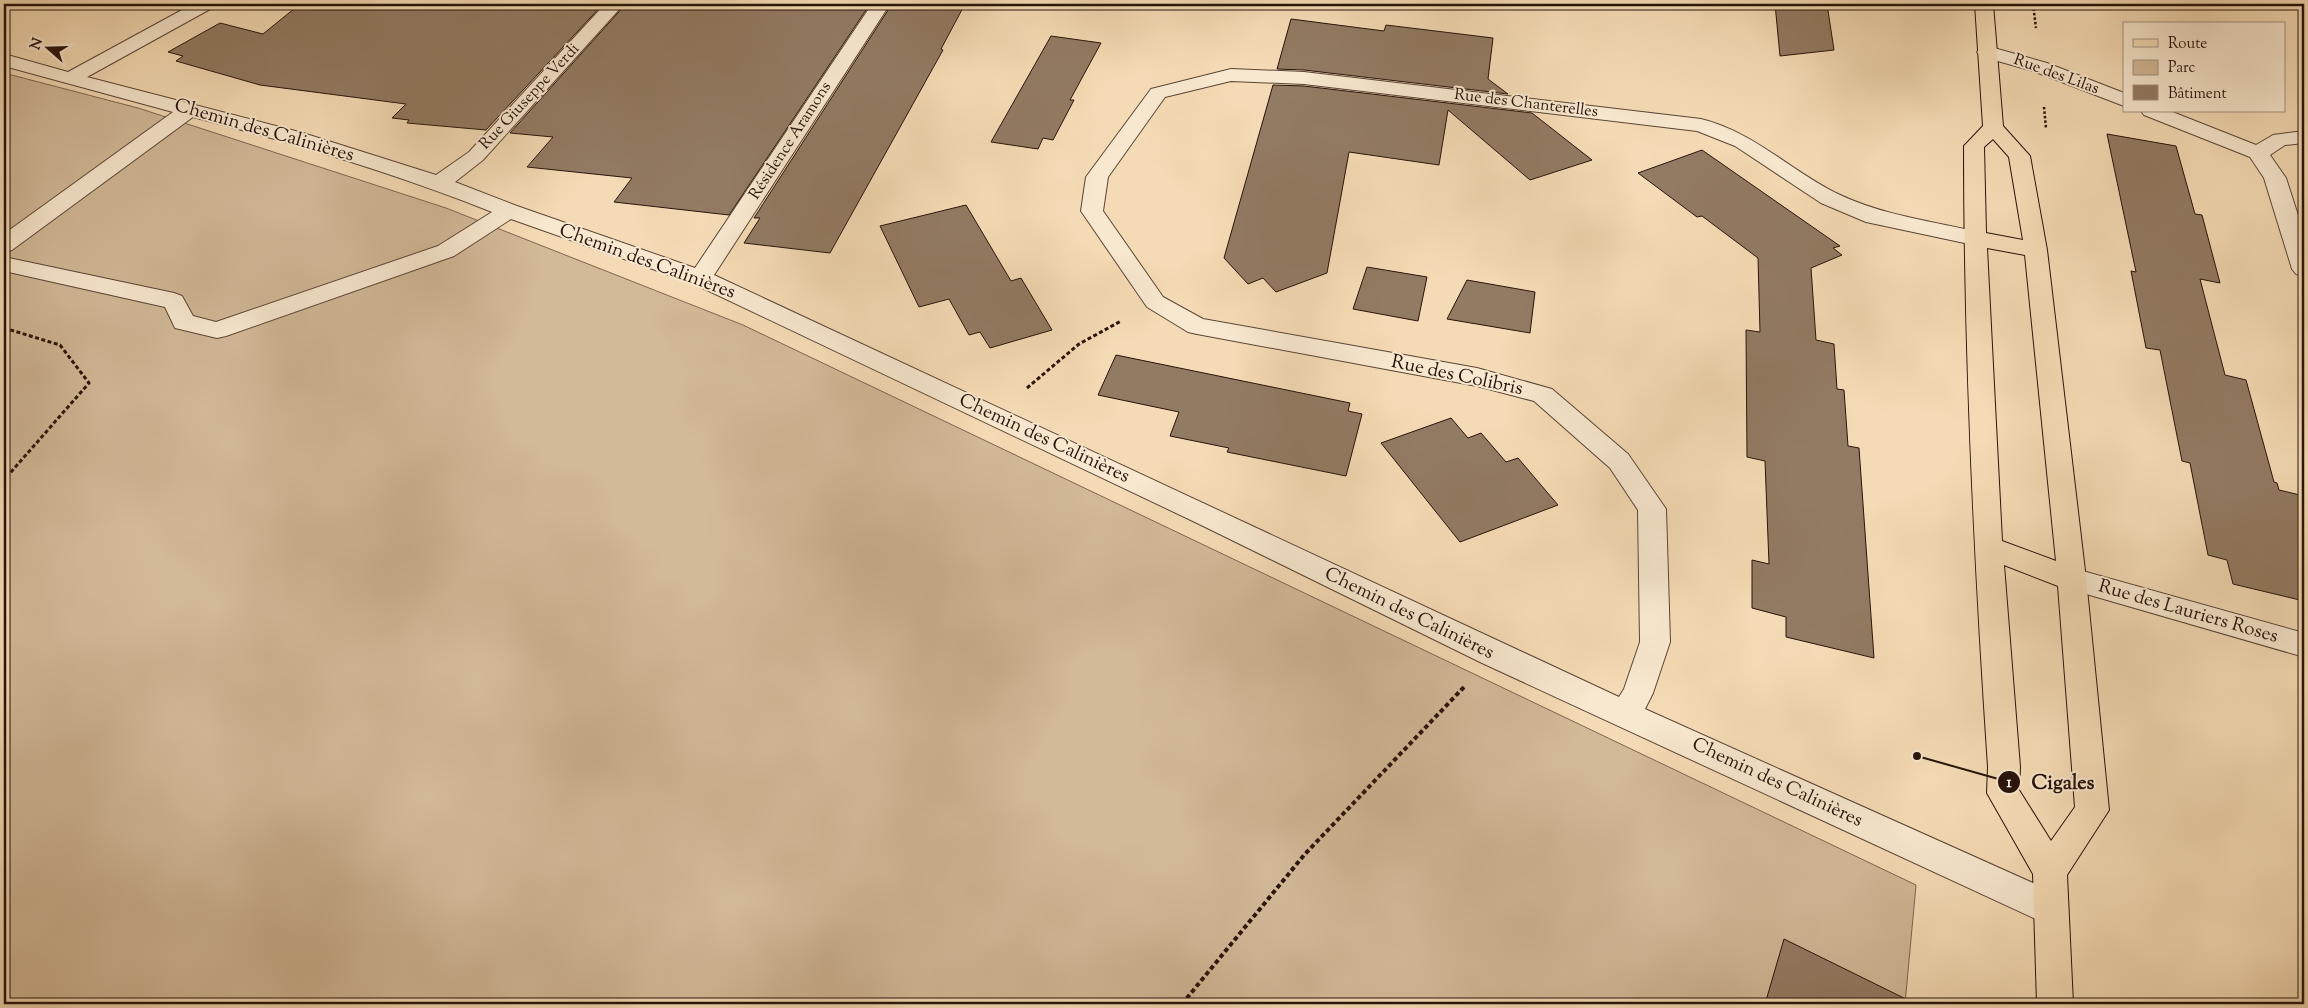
<svg xmlns="http://www.w3.org/2000/svg" width="2308" height="1008" viewBox="0 0 2308 1008" font-family="'Sorts Mill Goudy',serif">
	<style>
		.green { fill: #d2b998; stroke: #7c6652 }
		.building { fill: #927b63; stroke: #27130b }
		.lines { fill: none; stroke-linecap: round; stroke-linejoin: round }
		.minor-casing { stroke: #5a4536; stroke-width: 2 }
		.major-casing { stroke: #27130b; stroke-width: 2 }
		.path-far2 { stroke: #27130b; stroke-width: 2.5; stroke-dasharray: 2.5 2; stroke-linecap: butt }
		.path-far1 { stroke: #27130b; stroke-width: 3; stroke-dasharray: 4 2.5; stroke-linecap: butt }
		.path { stroke: #27130b; stroke-width: 4; stroke-dasharray: 4.5 3; stroke-linecap: butt }
		.minor { fill: #f8e8cf; fill-rule: evenodd }
		.major { fill: #f5dbb5; fill-rule: evenodd }
		.labels { text-anchor: middle; dominant-baseline: central; stroke-width: 4; stroke-linejoin: round; paint-order: stroke }
		.far-street-label { font-size: 16px; fill: #27130b; stroke: #f8e8cf }
		.street-label { font-size: 19px; fill: #27130b; stroke: #f8e8cf }
		.leader { fill: none; stroke: #27130b; stroke-width: 2 }
		.callout-dot { fill: #27130b; stroke: #f8e8cf; stroke-width: 2 }
		.mark-label { font-size: 15px; text-anchor: middle; font-weight: bold; fill: #fff }
		.callout-label { font-size: 20px; text-anchor: middle; font-weight: bold; fill: #27130b; stroke: #f8e8cf; stroke-width: 4; stroke-linejoin: round; paint-order: stroke }
	</style>
	<rect width="100%" height="100%" fill="#f5dbb5"/>
	<filter id="stains"><feTurbulence type="fractalNoise" baseFrequency=".004" numOctaves="4"/><feColorMatrix values="0 0 0 0 .2 0 0 0 0 .09 0 0 0 0 .02 0 0 0 .5 -.17"/></filter>
	<radialGradient id="worn" r=".72"><stop offset=".6" stop-color="#630" stop-opacity="0"/><stop offset="1" stop-color="#630" stop-opacity=".3"/></radialGradient>
	<path class="green" d="M4,73L138,108L446,208L743,325L1916,885L1905,1004H4Z"/>
	<path class="building" d="M300,4H603L486,130L407,123L409,120L392,118L406,104L260,85L176,61L183,56L168,52L220,23L263,34Z
		M626,4H870L729,215L614,202L632,178L527,167L553,137L510,133Z
		M892,4H965L941,49L943,50L830,253L744,243L760,218H754Z
		M1775,4H1827L1834,50L1780,56Z
		M1291,19L1384,31L1386,25L1493,38L1488,79L1508,94L1304,70L1277,69Z
		M1051,36L1101,43L1070,100H1074L1053,140L1043,138L1038,149L991,142Z
		M1273,85L1304,86L1532,113L1592,160L1530,180L1448,110L1439,165L1349,152L1327,273L1276,292L1263,278L1248,284L1224,258Z
		M2107,134L2176,146L2195,214L2202,215L2220,283L2200,279L2225,375L2246,380L2274,482L2277,483L2279,490L2300,495L2304,511V601L2233,584L2227,560L2208,555L2190,463L2182,461L2160,350L2146,348L2131,271L2136,272Z
		M1702,150L1840,246L1833,248L1842,255L1811,268L1816,340L1834,344L1837,389L1844,390L1848,446L1859,448L1874,658L1786,637V617L1752,608V560L1769,564L1765,461L1747,457L1746,330L1760,332L1758,258L1702,216L1697,217L1638,173Z
		M966,205L1011,281L1021,278L1052,330L990,348L980,332L969,335L949,299L919,307L880,226Z
		M1367,267L1427,277L1418,321L1353,309Z
		M1467,280L1535,292L1530,333L1447,319Z
		M1116,355L1350,403L1348,411L1362,414L1346,476L1227,452L1229,448L1170,436L1179,412L1098,395Z
		M1451,418L1468,438L1481,433L1506,462L1518,458L1558,505L1460,542L1381,443Z
		M1784,939L1916,1004H1765Z"/>
	<g class="lines">
		<defs>
			<path id="minor" d="M193,4H215L212,8L87,77L303,133L436,175L469,152L605,4H624L483,160L455,182L517,206L695,268L872,4H890L714,275L1619,697L1624,689L1640,642L1638,510L1610,468L1534,401L1477,386L1197,334L1188,332L1147,307L1081,211L1086,177L1151,89L1231,69L1304,72L1701,119C1754,132 1791,171 1838,194C1884,216 1933,221 1982,233L1985,238L1982,243L1974,245L1866,222L1821,203L1735,146L1697,131L1304,84L1231,81L1165,97L1108,177L1103,211L1163,297L1203,319L1477,368L1552,389L1628,454L1666,509L1670,642L1653,693L1645,709L2062,896L2067,908L2062,920L2050,925L2038,920L1482,663L1197,523L692,283L511,219L454,256L226,336L217,338L175,328L165,307L4,271V257L174,293L182,296L193,316L216,322L438,246L492,212C394,173 294,143 193,117L12,250L4,252V234L173,112L4,66V54L68,72Z
				M1987,46L2047,63L2124,93V106L2033,71L1980,56L1977,52L1980,48Z
				M2141,111H2170L2256,145L2273,135L2304,131V143L2285,145L2270,155L2286,178L2304,234V276L2296,274L2292,269L2264,178L2250,157L2144,115Z
				M2072,568L2304,633V657L2062,587L2058,579L2062,571Z"/>
			<path id="major" d="M1975,4H1993L2003,126L2030,156L2047,250L2086,579L2109,810L2067,875L2073,1004H2037L2033,874L1987,793L1988,767C1974,560 1964,353 1964,146L1983,126ZM1993,139L2009,157L2023,240L1986,233L1984,147ZM1987,248L2025,255L2056,561L2002,541ZM2004,565L2058,586L2075,807L2051,841L2019,790L2020,767Z"/>
		</defs>
		<use href="#minor" class="minor-casing"/>
		<use href="#major" class="major-casing"/>
		<path class="path-far2" d="M2033,4L2036,28
			M2044,107L2046,128"/>
		<path class="path-far1" d="M4,328L60,345L89,383L4,480
			M1027,388L1079,344L1121,321"/>
		<path class="path" d="M1182,1004L1305,854L1464,687"/>
		<use href="#minor" class="minor"/>
		<use href="#major" class="major"/>
	</g>
	<g class="labels">
		<g class="far-street-label">
			<text transform="translate(2056 75) rotate(20)">Rue des Lilas</text>
			<text transform="translate(530 97) rotate(-47)">Rue Giuseppe Verdi</text>
			<text transform="translate(1526 104) rotate(7)">Rue des Chanterelles</text>
			<text transform="translate(791 141) rotate(-57)">Résidence Aramons</text>
		</g>
		<g class="street-label">
			<text transform="translate(264 131) rotate(16)">Chemin des Calinières</text>
			<text transform="translate(647 262) rotate(20)">Chemin des Calinières</text>
			<text transform="translate(1457 376) rotate(12)">Rue des Colibris</text>
			<text transform="translate(1044 439) rotate(25)">Chemin des Calinières</text>
			<text transform="translate(2188 612) rotate(16)">Rue des Lauriers Roses</text>
			<text transform="translate(1409 614) rotate(26)">Chemin des Calinières</text>
			<text transform="translate(1777 783) rotate(25)">Chemin des Calinières</text>
		</g>
	</g>
	<path class="leader" d="M1917 756L2009 782"/>
	<g class="callout-dot">
		<circle cx="1917" cy="756" r="5"/>
		<circle cx="2009" cy="782" r="12"/>
	</g>
	<g class="mark-label">
		<text x="2009" y="787">1</text>
	</g>
	<g class="callout-label">
		<text x="2063" y="789">Cigales</text>
	</g>
	<rect width="2308" height="1008" fill="none" stroke="#f5dbb5" stroke-width="20"/>
	<rect x="5" y="5" width="2298" height="998" fill="none" stroke="#27130b" stroke-width="2.5"/>
	<rect x="10" y="10" width="2288" height="988" fill="none" stroke="#27130b"/>
	<rect x="2123" y="22" width="162" height="90" fill="#f8e8cf" stroke="#a49381"/>
	<rect x="2133" y="39" width="25" height="8" fill="#f5dbb5" stroke="#a49381"/>
	<text x="2168" y="48" font-size="15" fill="#27130b">Route</text>
	<rect x="2133" y="60" width="25" height="15" fill="#d2b998" stroke="#a49381"/>
	<text x="2168" y="72" font-size="15" fill="#27130b">Parc</text>
	<rect x="2133" y="85" width="25" height="15" fill="#927b63" stroke="#a49381"/>
	<text x="2168" y="98" font-size="15" fill="#27130b">Bâtiment</text>
	<g transform="translate(48 48) rotate(290)" stroke="#f8e8cf" stroke-width="4" paint-order="stroke">
	<path d="M0-4L9 19L0 12L-9 19Z" fill="#27130b"/>
	<text y="-8" font-size="14" font-weight="bold" text-anchor="middle" fill="#27130b">N</text>
	</g>
	<rect width="100%" height="100%" filter="url(#stains)"/>
	<rect width="100%" height="100%" fill="url(#worn)"/>
</svg>
